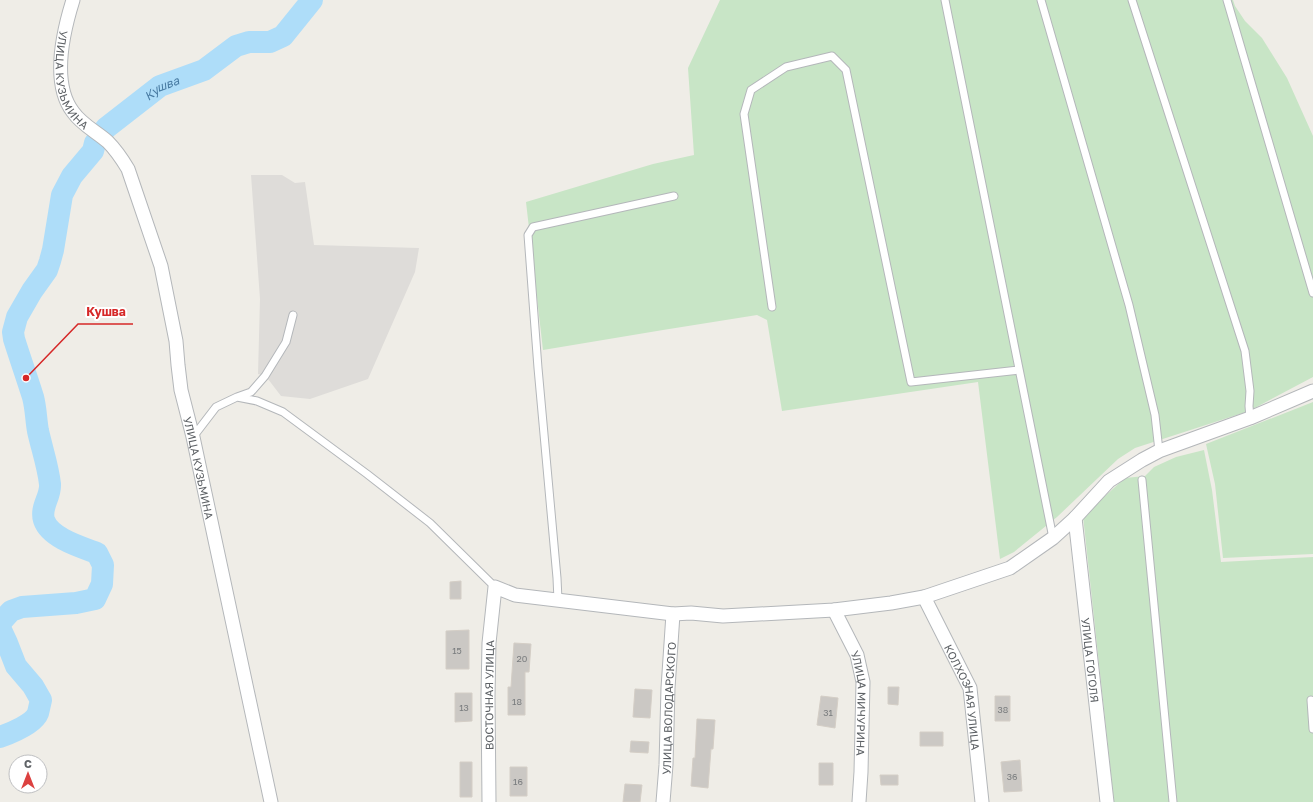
<svg xmlns="http://www.w3.org/2000/svg" width="1313" height="802" viewBox="0 0 1313 802" font-family="'Golos Text',sans-serif">
	<style>
		.industrial { fill: #dedcd9 }
		.green { fill: #c8e5c6 }
		.lines { fill: none; stroke-linecap: round; stroke-linejoin: round }
		.river { stroke: #aeddf9; stroke-width: 22 }
		.building { fill: #cbc8c4; stroke: #d4cec6 }
		.service-casing { stroke: #b4b7ba; stroke-width: 9 }
		.minor-casing { stroke: #b4b7ba; stroke-width: 15 }
		.service { stroke: #fff; stroke-width: 7 }
		.minor { stroke: #fff; stroke-width: 13 }
		.labels { text-anchor: middle; dominant-baseline: central; stroke-width: 4; stroke-linejoin: round; paint-order: stroke }
		.number-label { font-size: 9px; fill: #797c7e }
		.street-label { font-size: 11px; fill: #5e6266; stroke: #fff }
		.water-label { font-size: 12px; font-style: italic; fill: #477aa2; stroke: #fff }
		.leader { fill: none; stroke: #d62828; stroke-width: 1.5 }
		.callout-dot { fill: #d62828; stroke: #fff; stroke-width: 1.5 }
		.callout-label { font-size: 12px; text-anchor: middle; font-weight: bold; fill: #d62828; stroke: #fff; stroke-width: 4; stroke-linejoin: round; paint-order: stroke }
	</style>
	<rect width="100%" height="100%" fill="#efede7"/>
	<path class="industrial" d="M251,175H282L295,183L305,182L314,245L419,248L415,272L368,379L310,399L281,396L268,379L265,376L258,374L260,299Z"/>
	<path class="green" d="M720,0H1233L1235,6L1245,21L1262,38L1287,78L1313,136V377L1249,411L1135,448L1118,459L1057,517L1014,552L1000,559L978,382L782,411L767,320L757,315L663,330L543,350L526,202L653,164L694,155L688,68Z
		M1313,402V554L1223,558L1215,484L1206,444Z
		M1204,450L1212,490L1221,562L1313,557V802H1114L1083,516L1125,478L1145,476L1154,467L1176,457Z"/>
	<g class="lines">
		<path class="river" id="s1" d="M0,737C11,733 34,724 38,713C39,709 40,704 41,700L33,686L16,666L7,643L0,628L2,621L11,611L22,607L76,603L95,599L102,584L103,565L97,553C81,547 50,538 44,520C40,507 51,497 50,484C48,466 42,449 38,431C36,420 36,408 33,397C27,378 20,358 14,339L13,332L17,317L32,291L47,270L50,261L53,250L62,195L72,176L93,151L95,143L106,128L160,86L204,70L236,46L249,42H270L283,36L312,0"/>
	</g>
	<path class="building" d="M461,581V599H450V582Z
		M469,630V669H446V631Z
		M514,643L531,644L529,672H525V715H508V687H511Z
		M888,687H899L898,705L888,704Z
		M635,689L652,690L650,718L633,717Z
		M455,693H472V721L455,722Z
		M821,696L838,698L835,728L817,725Z
		M995,696H1010V721H995Z
		M697,719L715,720L713,749H711L708,788L691,786L693,758H695Z
		M920,732H943V746H920Z
		M631,741L649,742L648,753L630,752Z
		M1020,760L1022,791L1004,792L1001,762Z
		M460,762H472V797H460Z
		M819,763H833V785H819Z
		M510,767H527V796H510Z
		M880,775H898V785H881Z
		M625,784L642,785L640,802H623Z"/>
	<g class="lines">
		<defs>
			<path id="service" d="M945,0L1053,538
				M1041,0L1129,305L1155,415L1159,451
				M1132,0L1245,351L1250,391L1249,406L1250,418
				M1227,0L1313,293
				M772,307L744,114L751,90L786,67L832,56L846,70L911,382L1019,370
				M237,397L251,392L265,376L286,342L293,315
				M193,437L216,407L237,397L257,401L283,412L367,474L430,523L495,587
				M1142,480L1173,802
				M558,600L557,578L538,368L528,235L533,227L674,196
				M1311,700L1313,729"/>
			<g id="minor">
				<path id="s2" d="M73,0C63,32 51,83 73,112C82,125 97,132 108,142C116,150 122,159 128,169L161,266L176,341L178,365L181,390L193,437L271,802"/>
				<path id="s3" d="M1075,518L1107,802"/>
				<path id="s4" d="M924,597L970,688L982,802"/>
				<path id="s5" d="M834,610L857,655L863,682L861,772L859,802"/>
				<path id="s6" d="M489,802L488,696L489,643L495,587L515,595L673,614L691,613L723,616L834,610L891,603L924,597L1010,568L1053,538L1075,518L1109,481L1142,460L1159,451L1250,418L1313,391"/>
				<path id="s7" d="M663,802L666,765L668,688L673,614"/>
			</g>
		</defs>
		<use href="#service" class="service-casing"/>
		<use href="#minor" class="minor-casing"/>
		<use href="#service" class="service"/>
		<use href="#minor" class="minor"/>
	</g>
	<g class="labels">
		<g class="number-label">
			<text x="457" y="650">15</text>
			<text x="522" y="658">20</text>
			<text x="517" y="701">18</text>
			<text x="464" y="707">13</text>
			<text x="1003" y="709">38</text>
			<text x="828" y="712">31</text>
			<text x="1012" y="776">36</text>
			<text x="518" y="781">16</text>
		</g>
		<g class="street-label">
			<text stroke="none"><textPath href="#s2" startOffset="84">УЛИЦА КУЗЬМИНА</textPath></text>
			<text stroke="none"><textPath href="#s2" startOffset="504">УЛИЦА КУЗЬМИНА</textPath></text>
			<text stroke="none"><textPath href="#s3" startOffset="143">УЛИЦА ГОГОЛЯ</textPath></text>
			<text stroke="none"><textPath href="#s6" startOffset="107">ВОСТОЧНАЯ УЛИЦА</textPath></text>
			<text stroke="none"><textPath href="#s4" startOffset="109">КОЛХОЗНАЯ УЛИЦА</textPath></text>
			<text stroke="none"><textPath href="#s5" startOffset="99">УЛИЦА МИЧУРИНА</textPath></text>
			<text stroke="none"><textPath href="#s7" startOffset="94">УЛИЦА ВОЛОДАРСКОГО</textPath></text>
		</g>
		<g class="water-label">
			<text stroke="none"><textPath href="#s1" startOffset="854">Кушва</textPath></text>
		</g>
	</g>
	<path class="leader" d="M26 378L78 324H133"/>
	<circle class="callout-dot" cx="26" cy="378" r="4"/>
	<g class="callout-label">
		<text x="106" y="316">Кушва</text>
	</g>
	<g transform="translate(28 774)"><circle r="19" fill="#ffffff" stroke="#bfc0c2"/>
	<path d="M0-3L7 15L0 10L-7 15Z" fill="#dc4140"/>
	<text y="-6" font-size="11" font-weight="bold" text-anchor="middle" fill="#5e6266">С</text>
	</g>
</svg>
